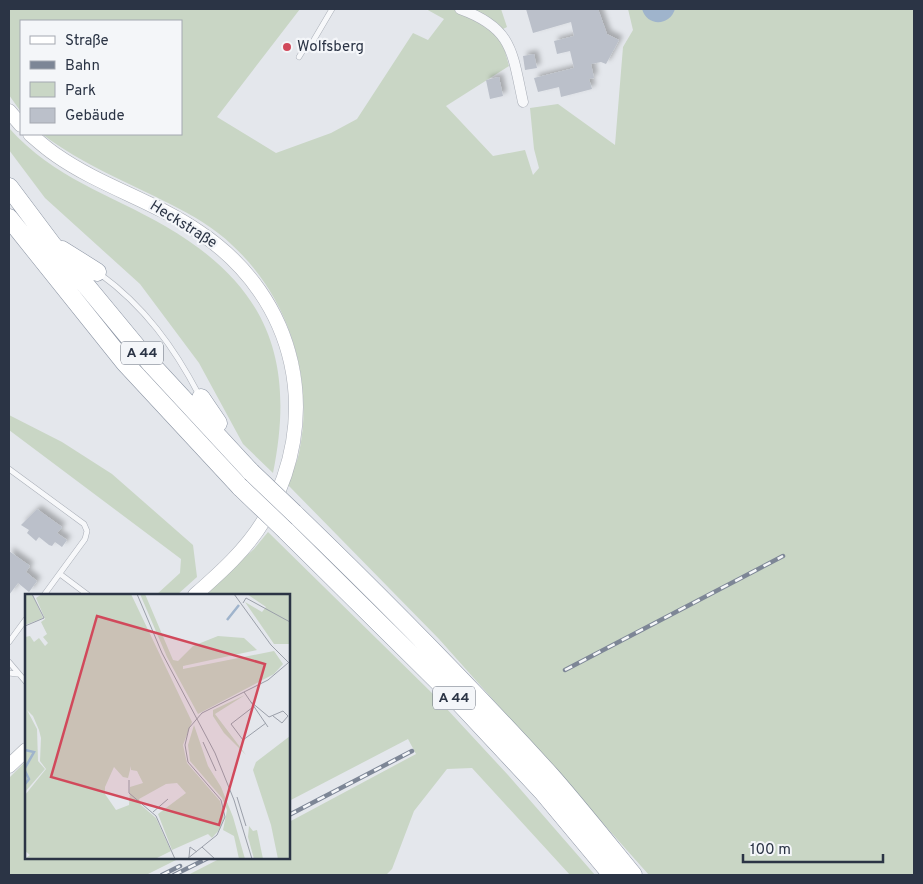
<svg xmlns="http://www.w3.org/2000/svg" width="923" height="884" viewBox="0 0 923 884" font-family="Overpass,sans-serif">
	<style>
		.green { fill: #c9d6c5 }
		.water { fill: #9fb4cc }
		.building { fill: #bbc0ca; filter: url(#shadow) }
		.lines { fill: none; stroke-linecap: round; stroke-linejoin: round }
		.lane-casing { stroke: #a9aeb7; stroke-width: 6 }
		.street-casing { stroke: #a9aeb7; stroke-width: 11 }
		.secondary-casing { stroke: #a9aeb7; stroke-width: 15 }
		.highway-casing { stroke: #8b94a3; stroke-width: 19 }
		.lane { stroke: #f7f8fa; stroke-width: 5 }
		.street { stroke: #f7f8fa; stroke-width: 10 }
		.secondary { stroke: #fff; stroke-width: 14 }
		.highway { stroke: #fff; stroke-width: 18 }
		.rail-casing { stroke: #7d8696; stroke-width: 4.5 }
		.rail { stroke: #f4f6f9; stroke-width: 2.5; stroke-dasharray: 8; stroke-linecap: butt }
		.highway-bridge-casing { stroke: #8b94a3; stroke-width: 19; stroke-linecap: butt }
		.highway-bridge { stroke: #fff; stroke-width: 18 }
		.poi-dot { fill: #d1495b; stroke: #f4f6f9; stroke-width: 2 }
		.labels { text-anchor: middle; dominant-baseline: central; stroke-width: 4.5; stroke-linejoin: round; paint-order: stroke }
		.shield { fill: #f4f6f9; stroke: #676e7b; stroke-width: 1 }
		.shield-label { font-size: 14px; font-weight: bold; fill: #2b3445 }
		.poi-label { font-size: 15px; fill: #2b3445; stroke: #f4f6f9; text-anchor: start }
		.street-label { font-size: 15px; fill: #2b3445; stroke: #f4f6f9 }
		.inset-river { fill: none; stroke: #9fb4cc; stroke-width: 2.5 }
		.inset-road { fill: none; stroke: #9a9fa9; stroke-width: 1 }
		.view { fill: #d1495b; fill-opacity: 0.15; stroke: #d1495b; stroke-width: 2.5 }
		.inset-edge { fill: none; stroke: #2b3445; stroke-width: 2.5 }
	</style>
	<defs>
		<filter id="shadow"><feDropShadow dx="4" dy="-4" stdDeviation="2.5" flood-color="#0004"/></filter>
	</defs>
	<rect width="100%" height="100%" fill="#e4e7ec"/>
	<path class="green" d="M9,9H300L217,117L276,153L331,133L357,119L413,33L428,40L444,19L426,9H501L507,27L495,33L503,44L509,66L446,106L493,156L525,150L533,175L539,168L534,149L530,108L558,104L615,145L623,47L633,30L628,9H914V875H649L439,639L288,485C291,474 297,463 299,453C315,378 288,296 232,245C216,229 192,215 172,205C127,182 83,165 42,134H181V21H21V112L9,95Z
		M9,128C55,179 108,193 165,226C267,285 296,359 273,473L243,444L199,363L140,284L45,198L9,150Z
		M9,415L62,442L112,474L193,545L197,577L177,595H156L180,573L181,559L9,430Z
		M268,532L433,694L508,775L595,875H570L472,768L447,769L414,811L392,869L386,875H188L221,858H289V822L416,754L408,739L289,801V595H203L254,549Z
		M26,761V858H180L146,875H9V778Z"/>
	<path class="water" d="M642,9H675C670,26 647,27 642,9Z"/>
	<path class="building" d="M526,9H598L607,34L619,40L606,64L601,62L591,64L594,78L589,79L592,89L561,97L559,87L538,92L534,78L574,68L570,51L557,54L554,41L574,36L571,22L533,33Z
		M534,54L537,68L525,70L523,56Z
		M499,77L503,96L490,99L486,80Z
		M37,509L62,527L57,533L67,540L62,547L55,542L52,546L49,545L39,537L36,541L27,533L29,530L21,525Z
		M9,551L30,566L26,572L37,581L29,592L18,583L9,595Z"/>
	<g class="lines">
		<defs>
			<path id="lane" d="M299,57L305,47L312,43L332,9
				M100,274C144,306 174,347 199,395
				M9,469L84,524L87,531L85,539L44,595
				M60,574L88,595
				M9,642L26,619
				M9,662L26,682
				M9,673L17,674"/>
			<path id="street" d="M460,9C513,28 512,52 523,102"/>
			<path id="secondary" d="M9,111L21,125
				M30,134C38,141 47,149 56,155C100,186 154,201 199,232C298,298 324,419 264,520C247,549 220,573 195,595
				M9,766L26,750"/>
			<path id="highway" d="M9,187L51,243L151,364L251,472
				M9,218L125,363L241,488
				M62,250L97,272
				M201,398L218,423
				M294,513C382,598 468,685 551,776C579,808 606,842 633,875
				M286,531L458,701L542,791L612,875"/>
		</defs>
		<use href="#lane" class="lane-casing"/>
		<use href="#street" class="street-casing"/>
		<use href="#secondary" class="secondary-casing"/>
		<use href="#highway" class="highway-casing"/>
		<use href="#lane" class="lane"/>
		<use href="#street" class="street"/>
		<use href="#secondary" class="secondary"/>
		<use href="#highway" class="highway"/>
		<defs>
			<path id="rail" d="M565,670L783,556
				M289,815L412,751
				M162,875L180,866
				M174,875L208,858"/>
		</defs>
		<use href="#rail" class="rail-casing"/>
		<use href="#rail" class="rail"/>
		<defs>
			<path id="highway-bridge" d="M251,472L294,513
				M241,488L286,531"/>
		</defs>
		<use href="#highway-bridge" class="highway-bridge-casing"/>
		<use href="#highway-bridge" class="highway-bridge"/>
	</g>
	<circle class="poi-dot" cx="287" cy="47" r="5"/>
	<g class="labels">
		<g class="shield">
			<rect x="121" y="341.5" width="42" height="23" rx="4"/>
			<rect x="433" y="686.5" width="42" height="23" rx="4"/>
		</g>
		<g class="shield-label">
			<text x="142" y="353">A 44</text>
			<text x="454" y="698">A 44</text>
		</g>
		<g class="poi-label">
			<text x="297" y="47">Wolfsberg</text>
		</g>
		<g class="street-label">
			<text transform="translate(183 225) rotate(32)">Heckstraße</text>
		</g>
	</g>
	<g transform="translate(25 594)">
		<rect width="265" height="265" fill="#e4e7ec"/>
		<path d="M0,0H7L18,24L0,31ZM17,0H106L167,128L158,151L162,169L195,207L199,223L195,235L187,244L183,240L147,256L133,220L161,199L152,189L141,190L114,205L116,211L131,224L146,257L130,265H0L5,261L0,257V201L21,175L15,167L16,144L14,136L8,122L2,116L12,135L13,167L20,175L0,198V43L5,42L9,48L14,44L20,52L23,49L18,43L22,40L16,28L20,25L11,4ZM106,172V176L112,177L118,189L105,193L104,211L91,216L80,200V193L89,173L98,183L103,184ZM115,0H120L148,66L153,67L168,52L193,42L219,44L232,56L158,72V75L249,57L258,70L249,80L173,120L142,63ZM222,0H265V50H249L220,8L237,18L241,13ZM220,101L190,120L221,161L199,139L188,122V116ZM169,131L183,172L196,193L208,223L220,265H214L209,242L198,236L202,216L197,204L165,167L163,151ZM265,142V265H253L246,231L228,176L231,168ZM224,232L228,237L232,236L238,265H229L223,243Z" fill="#c9d6c5" fill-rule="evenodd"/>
		<path class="inset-river" d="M202,26L214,11M0,156L9,158L0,174M0,177L4,185L0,190"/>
		<path class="inset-road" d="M112,0L137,59L190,159L209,206L227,265M209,0L246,51L264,69M218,9L221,4L265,28M0,32L19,24L7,0M219,98L243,133M226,108L244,123L258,117L263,122L257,129L248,122M228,113L206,130L218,146L241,129M178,148L191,177M104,186V199L131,222L150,265M212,203L221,232M128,218L143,205M177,253L190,265M164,263L165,253L172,258M162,265L192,241L200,223L196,206L163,168L160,151L164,134L177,119L243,86L263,69"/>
		<path class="view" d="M72,22L240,70L194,231L26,183Z"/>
		<rect width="265" height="265" class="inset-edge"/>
	</g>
	<rect width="923" height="884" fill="none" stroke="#2b3445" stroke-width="20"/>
	<rect x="20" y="20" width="162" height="115" fill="#f4f6f9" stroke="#a4a8b1"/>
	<rect x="30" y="36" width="25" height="8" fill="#ffffff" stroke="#a4a8b1"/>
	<text x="65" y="45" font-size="15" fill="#2b3445">Straße</text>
	<rect x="30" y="61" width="25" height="8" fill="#7d8696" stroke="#a4a8b1"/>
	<text x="65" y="70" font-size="15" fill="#2b3445">Bahn</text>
	<rect x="30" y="82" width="25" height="15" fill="#c9d6c5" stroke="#a4a8b1"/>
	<text x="65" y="95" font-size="15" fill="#2b3445">Park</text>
	<rect x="30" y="108" width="25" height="15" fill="#bbc0ca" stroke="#a4a8b1"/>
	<text x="65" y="120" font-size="15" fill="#2b3445">Gebäude</text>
	<path d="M743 854v8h140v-8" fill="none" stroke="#2b3445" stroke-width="2.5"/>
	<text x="750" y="854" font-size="15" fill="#2b3445" stroke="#f4f6f9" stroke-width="4" paint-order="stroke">100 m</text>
</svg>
